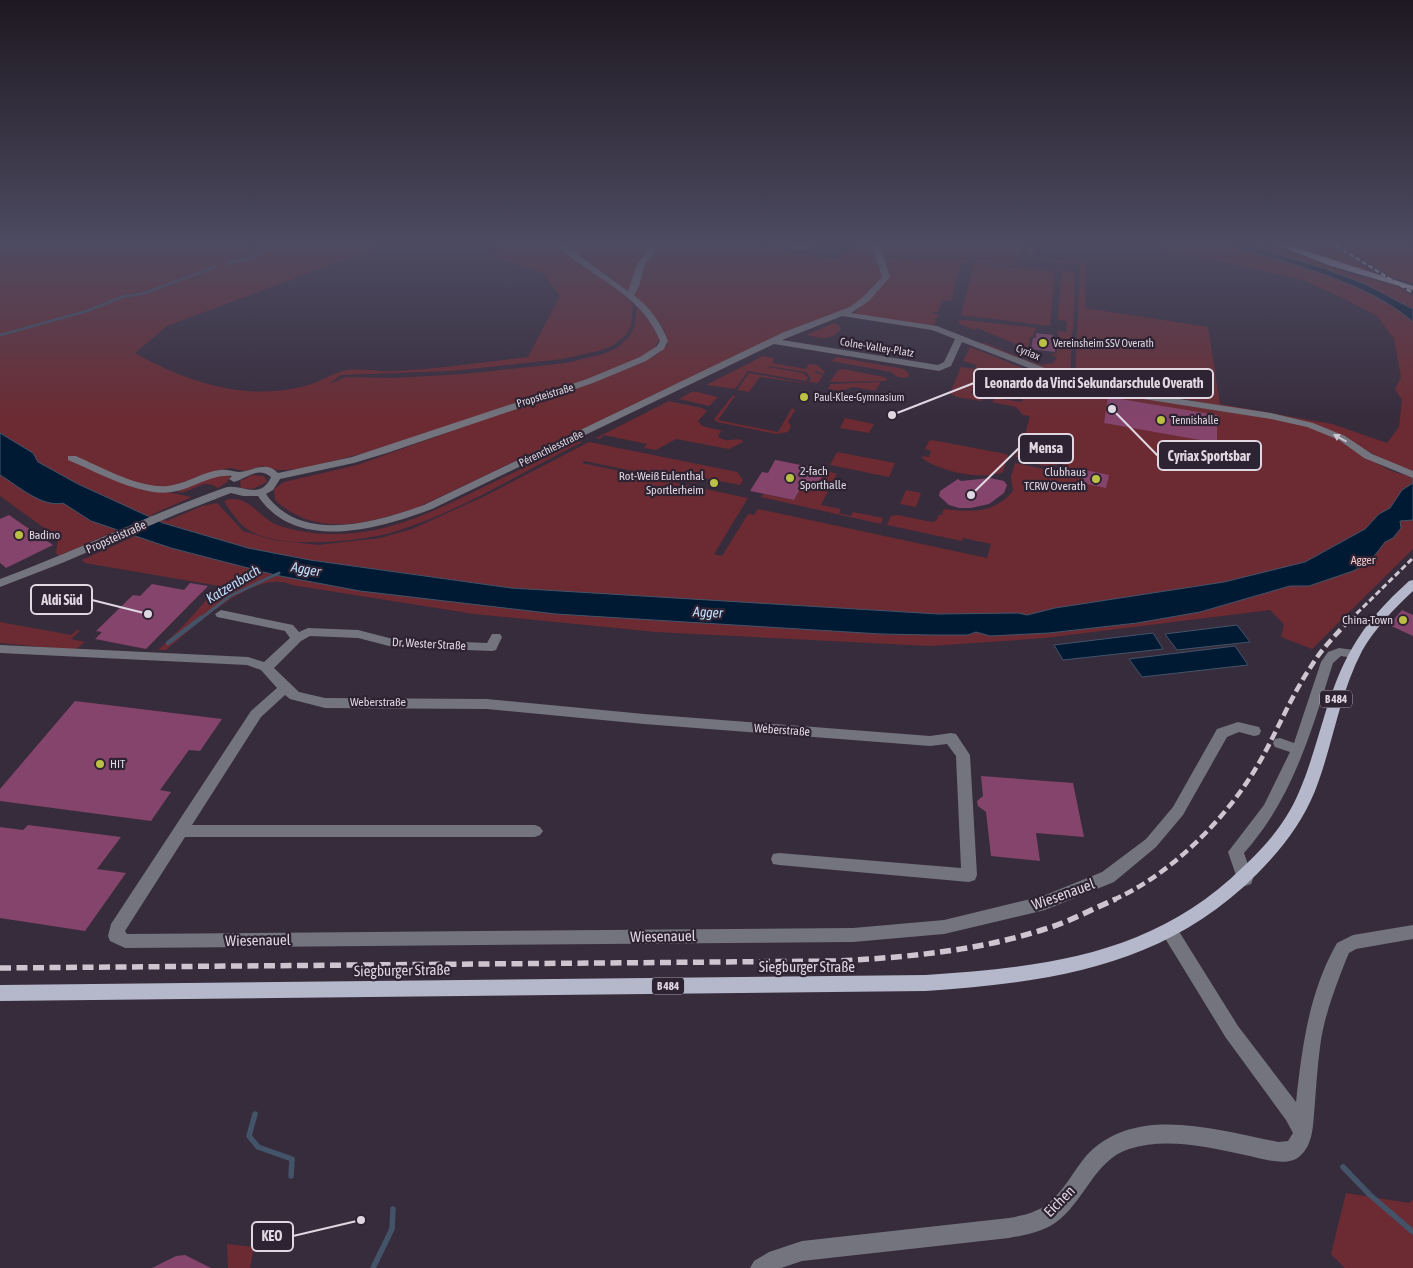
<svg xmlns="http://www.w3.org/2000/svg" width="1413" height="1268" viewBox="0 0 1413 1268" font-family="'Asap Condensed',sans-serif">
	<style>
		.green { fill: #6c2b32 }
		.water { fill: #001a34; stroke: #435368 }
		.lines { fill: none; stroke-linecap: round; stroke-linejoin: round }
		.stream-far3 { stroke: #435368; stroke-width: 2.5 }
		.stream-far2 { stroke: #435368; stroke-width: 3 }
		.stream-far1 { stroke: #435368; stroke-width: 4.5 }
		.stream { stroke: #435368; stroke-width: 5.5 }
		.building { fill: #85446b }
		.minor { fill: #73747d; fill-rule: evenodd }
		.major { fill: #b5b7ca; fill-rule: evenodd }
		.rail-far3 { stroke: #cdc6d1; stroke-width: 2.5; stroke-dasharray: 5 2.5; stroke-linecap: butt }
		.rail-far2 { stroke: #cdc6d1; stroke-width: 3; stroke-dasharray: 6 3; stroke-linecap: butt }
		.rail-far1 { stroke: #cdc6d1; stroke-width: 4.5; stroke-dasharray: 9 4.5; stroke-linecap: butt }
		.rail { stroke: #cdc6d1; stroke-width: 5.5; stroke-dasharray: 11 5.5; stroke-linecap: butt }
		.oneway { fill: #c9c4cf }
		.poi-dot { fill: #bbc044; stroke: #2d2332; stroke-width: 2 }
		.labels { text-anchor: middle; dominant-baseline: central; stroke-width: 4.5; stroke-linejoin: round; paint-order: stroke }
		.far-poi-label { font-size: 11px; fill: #dfd8e3; stroke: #2d2332; text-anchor: start }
		.far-street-label { font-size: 11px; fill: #dfd8e3; stroke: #2d2332 }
		.shield { fill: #2d2332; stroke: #aaa2ae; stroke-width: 1 }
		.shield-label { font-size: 11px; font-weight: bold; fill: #dfd8e3 }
		.poi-label { font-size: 12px; fill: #dfd8e3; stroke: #2d2332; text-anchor: start }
		.street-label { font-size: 12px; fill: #dfd8e3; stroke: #2d2332 }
		.park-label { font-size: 12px; fill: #f5c7c8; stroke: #2d2332 }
		.water-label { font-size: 14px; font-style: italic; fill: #c2dffe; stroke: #2d2332 }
		.near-street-label { font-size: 15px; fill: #dfd8e3; stroke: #2d2332 }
		.leader { fill: none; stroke: #dfd8e3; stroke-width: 2 }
		.callout-dot { fill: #dfd8e3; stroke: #2d2332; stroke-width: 2 }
		.callout { fill: #2d2332; stroke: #dfd8e3; stroke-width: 2 }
		.callout-label { font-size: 14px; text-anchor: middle; font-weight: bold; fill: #dfd8e3 }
	</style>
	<rect width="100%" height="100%" fill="#372c3c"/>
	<path class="green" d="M0,242H392L167,326L135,353C184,381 244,401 301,387C316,384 329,375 343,371C355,367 380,372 393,371C438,369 484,362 528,357L560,296L542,272L492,257L498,248L453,244L455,242H552L611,284L633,304L631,326L626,335L612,346L598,351L562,359L452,371L341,375L329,384L346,377L393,378L464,374L566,363L603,354L617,348L630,336L635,325L637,307L654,327L659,339L654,349L642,357L579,383L372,451L306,468L287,470H277L263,466L245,471L230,468L216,471L171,486L167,492L192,497L151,515L167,521L202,506L217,503L243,531L274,540L318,545L380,538L412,529L485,496L589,442L737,472L743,480L740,485L704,478L701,482L692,483L584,461L582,463L748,498L714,554L722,556L748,514L754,515L758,509L987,558L991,544L963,538L962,541L887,525L891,516L897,515L932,522L936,521L939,515L944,514L942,513L944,509C971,512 994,514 1013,491L1011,477L1015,463L1053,471L1067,468L1061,463C1046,470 1031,462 1016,457L1019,444L1022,445L1030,416L1023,415L1016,407L992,402L996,398L1022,402L1023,397L1011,395L1013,388L975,382L971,393L985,397L982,401L956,397L950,393L961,367L975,369L977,365L963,361L970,347L1071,387L1284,420C1302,425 1321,429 1338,439C1360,451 1387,475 1413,476V549L1312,649L1281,637L1284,624L1270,610L1045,638L930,646L656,632L474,614L292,585C255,567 193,628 166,650H158L183,626L219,586L85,563L82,560L135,536L118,530L59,556L56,553L58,538L0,496V437L33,453L0,433Z
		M561,242H769L788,248L786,252L838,259L843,254L867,242L878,256L883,276L864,299L851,308L787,331L417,508C367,523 318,539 275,500L274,489L284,482L357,465L639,364L655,356L668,345C670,312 587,261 561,242Z
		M874,242H1023L1020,259L886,256L883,255Z
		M1028,242H1036L1034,255L1040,258L1086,263L1085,308L1208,327L1220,404L1332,424L1387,443L1399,427L1402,400L1395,389L1401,377L1394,339L1377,316L1345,299L1300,279L1129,242H1260L1351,274L1396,286L1413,296V473C1373,457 1343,433 1301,420L1075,380L1080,265L1041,260L1026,251Z
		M1277,242H1325L1377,274Z
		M1335,242H1413V283L1393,277Z
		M886,258L1016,260V265L1075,272L1073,331H1070L1072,332L1070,380L975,343H985L1034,363L1042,365L1053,363L1057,358L1051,354L1057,353L1058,331L1066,332L1067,321L1058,320L1061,271L968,261L967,264L961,263L951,301L942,300L938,312H934L933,314H938L934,326L853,314L881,286L884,259Z
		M974,263L1055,272L1050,326L961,315Z
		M958,320H964L1036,328L1033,337H1030L1028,349L977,328L974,330L960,324Z
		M834,323L839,325L841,329C830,342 821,338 806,335Z
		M763,356L774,358L772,363L806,369L809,364L817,365L825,372L824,374L816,371L815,373L823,375L818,383L809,382L811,379L806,372L769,366L768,367L803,373L808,378L806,381L748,371L735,389L706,385Z
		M837,357L904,369L909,374L908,377C901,379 896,377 891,372L831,361Z
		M843,369L884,377L887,379L886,381L830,382L838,370Z
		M749,373L817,385L760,377L749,392L737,390Z
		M881,382L875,391L853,387L841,391L828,389L830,384Z
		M691,392H697L718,397L709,406L679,399Z
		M733,395L735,396L718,420L778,432L792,408L795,410L788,422L791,426L788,432L776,434L717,422L714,419Z
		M669,401L702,408L707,411L698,421L702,426L723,431L724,432L721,431L718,436C726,444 733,438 742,440L743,442L729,449L676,439L656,450L644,448L647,444L604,435L600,439L596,438Z
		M845,418L874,424L869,433L840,428Z
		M932,440L1006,454L1008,455L1003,472C982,481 939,471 922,458V456L929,457L931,451L925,449L929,441Z
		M577,441L582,442C522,472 461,511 397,531C363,542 270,552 242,525C236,519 229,509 224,501C247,492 258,517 277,525C294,531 314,534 333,534C393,535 446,505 498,480C525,467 551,455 577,441Z
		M837,452L895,463L889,477L830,465Z
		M825,470L837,474L821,505L841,509L839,513L851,516L853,512L883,518L881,524L761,497L763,494L794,500L804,482L818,485Z
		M231,475L227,482L218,488C202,476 192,495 176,492L213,476Z
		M252,475L264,476L267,482L253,489L241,488L240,481Z
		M906,490L921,493L916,507L900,504Z
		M0,622L71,635L77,630L80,631L71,639L85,642L75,650L0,643Z
		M1346,1193L1409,1203L1413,1200V1268H1345L1331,1254Z
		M227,1244L254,1247L250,1268H228Z"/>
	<path class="water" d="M1217,242H1240L1320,267L1363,283L1413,309V322C1366,280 1277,260 1217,242Z
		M0,433L33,453L38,462L78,484L163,523L248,548L310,560L511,588L938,614L1018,613L1027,615L1055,608L1224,582L1305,562L1365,529L1379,514L1390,508L1402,490L1413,483V477V520L1400,521L1401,528L1393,538L1385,542L1369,563L1353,571L1309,586H1290L1200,612L1137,623L1049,633L990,636L976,632L968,635H932L881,634L556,614L360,591L275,575L171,548L91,521L63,503C42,508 17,485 0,475Z
		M1237,625L1250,642L1177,650L1165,634Z
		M1153,633L1163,649L1063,660L1054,645Z
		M1235,646L1248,665L1142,677L1129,659Z"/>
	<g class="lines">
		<path class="stream-far3" d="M227,264L249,258L280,242
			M0,335L87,311L122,297L145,293L215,267"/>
		<path class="stream-far2" d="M199,620L230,596L279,573"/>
		<path class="stream-far1" d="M168,643L201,618"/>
		<path class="stream" d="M255,1114L249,1136L258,1147L292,1159L291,1176
			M1343,1167L1370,1195L1413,1232
			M373,1268L392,1229L393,1209"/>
	</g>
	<path class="building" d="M1036,333L1053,335L1052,339H1056L1055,352L1031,349L1033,338H1036Z
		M1108,397L1217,415V443L1104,423Z
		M775,460L781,461L825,470L818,485L804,482L794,500L750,491L762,472L768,473Z
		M1085,470L1109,475L1106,488L1082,483Z
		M990,478L1004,481L1007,485L1004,493L989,504L971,508H959L949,505L939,496L940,491L958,479L961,481Z
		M9,515L22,524L53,545L6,568L0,563V519Z
		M190,583L208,586L146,649L95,639L102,632L96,631L133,595L140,596L152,584L184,590Z
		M1402,610L1413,615V636L1389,625Z
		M75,701L222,719L200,751L189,750L160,790L171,792L151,821L0,801V789Z
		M981,776L1073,783L1084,837L1036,833L1040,861L991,856L986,812L978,806L977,801L983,796Z
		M28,825L121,837L97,869L126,873L85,931L0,918V827L23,830Z
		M185,1255L211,1268H152L176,1256Z"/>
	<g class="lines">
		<path class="minor" d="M553,242H561L628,291L637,264L656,242H663L645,264L639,286L634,295C649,307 661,322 668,341L664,349L646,361L593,383L387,453L354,463L280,479L273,490L266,494C301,545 376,522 424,505L784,332L850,307L863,297L882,277L876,257L868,242H875L884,257L890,277L869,301L851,313L937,326L1088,385L1271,413L1313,423L1345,436L1372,454L1413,471V478L1364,458L1339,440L1307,427L1271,419L1086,390L962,342L951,366L939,371L774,344L432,509C379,529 296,553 258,496H243L231,493L177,514L62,563L0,587V579C76,551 148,515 224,488C240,482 260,502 271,477C258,466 247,478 234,482L229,479L232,476C210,474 193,489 172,492C141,497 97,472 68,460V456H76C101,467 145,492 173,485C189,482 203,472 220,470C227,469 233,472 239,472C253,471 266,460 278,473L352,457L587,379L640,357L657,346L660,341C641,292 588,277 553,242ZM842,316L932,330L955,339L944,362L938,365L782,340Z
			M812,242H822L801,251L787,248C790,246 805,245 812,242Z
			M221,610L293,625L299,632L308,628L358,630L393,639L487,643L492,634H500L502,637L496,650L492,651L393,647L358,638L310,636L301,641L274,668L299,692L325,698L487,699L644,714L930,736L951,733L956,734L970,755L977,875L975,880L969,882L779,865L773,864L771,859L773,854L779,853L961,868L956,756L947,744L930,746L644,724L487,709L325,708L290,699L285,695L261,717L192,825H535L540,827L543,831L540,835L535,837H185L125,931L127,934L853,928L944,920L1043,896L1102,872L1146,839L1173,807L1217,729L1238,722L1259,727L1261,731L1259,735L1254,736L1239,732L1227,737L1183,815L1156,847L1114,882L1045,910L944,934L853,942L125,948L110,941L108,936L111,924L251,711L277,688L261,670L247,665L0,653V645L248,657L264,662L290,638L285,631L217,617L215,614Z
			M1339,648L1354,650L1360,654L1354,658L1341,656L1333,663C1311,732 1293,798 1244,853L1253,879L1251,884L1245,886L1239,884L1228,852L1264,805L1290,752L1275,747L1273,743L1275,739L1280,738L1294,743L1321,662L1328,652Z
			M1169,923L1175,925L1238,1026L1296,1102C1302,1047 1309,992 1337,943L1353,935L1413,925V939L1356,949L1349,953L1346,960C1335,988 1324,1016 1320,1047C1317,1069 1316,1092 1314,1114C1313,1128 1312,1146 1300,1156C1287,1168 1261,1158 1245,1155C1208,1147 1166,1137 1129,1149C1094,1160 1084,1203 1055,1223C1042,1232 1025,1235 1009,1238L802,1261L781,1268H750L754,1261L769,1252L802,1241L1009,1218C1018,1216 1027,1215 1035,1211C1058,1203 1071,1174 1086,1156C1134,1103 1218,1130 1278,1142L1288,1141L1293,1133L1286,1120L1226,1038L1163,935L1161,930L1163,925Z"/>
		<path class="major" d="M1269,242H1279L1413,286V290L1328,265Z
			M1413,580V591C1394,609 1375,628 1362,651C1339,695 1333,745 1315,791C1302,823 1281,850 1257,874C1164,967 1051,982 926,991L0,1001V985L926,975C1045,967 1154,955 1243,867C1266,846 1287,821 1299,792C1319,746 1326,694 1351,650C1366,623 1386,602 1409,581Z"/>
		<path class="rail-far3" d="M1330,242L1413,293"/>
		<path class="rail-far2" d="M1350,620L1413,558"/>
		<path class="rail-far1" d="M1113,900C1169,876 1225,820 1256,768C1276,735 1290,697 1312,665C1322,648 1338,633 1351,618"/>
		<path class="rail" d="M0,968L839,961C908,957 976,951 1042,930C1067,923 1092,909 1116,899"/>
	</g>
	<defs><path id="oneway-solid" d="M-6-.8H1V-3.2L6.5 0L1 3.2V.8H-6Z" transform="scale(1.25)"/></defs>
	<use class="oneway" href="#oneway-solid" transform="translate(1340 438) rotate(-151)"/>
	<linearGradient id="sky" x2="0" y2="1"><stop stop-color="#1e1821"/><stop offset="0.58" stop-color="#4d4b61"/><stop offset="1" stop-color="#4d4b61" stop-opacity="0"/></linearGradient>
	<rect width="1413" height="420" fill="url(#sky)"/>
	<g class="poi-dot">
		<circle cx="1043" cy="343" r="5"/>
		<circle cx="804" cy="397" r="5"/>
		<circle cx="1161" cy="420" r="5"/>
		<circle cx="790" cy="478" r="5"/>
		<circle cx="1096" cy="479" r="5"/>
		<circle cx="714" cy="483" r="5"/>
		<circle cx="19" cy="535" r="5"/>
		<circle cx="1403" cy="620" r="5"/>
		<circle cx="100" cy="764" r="5"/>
	</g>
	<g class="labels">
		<g class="far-poi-label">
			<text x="1053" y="343">Vereinsheim SSV Overath</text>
			<text x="814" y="397">Paul-Klee-Gymnasium</text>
			<text x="1171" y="420">Tennishalle</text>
		</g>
		<g class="far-street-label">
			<text transform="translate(877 347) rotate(9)">Colne-Valley-Platz</text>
			<text transform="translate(1028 352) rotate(22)">Cyriax</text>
			<text transform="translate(545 395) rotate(-17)">Propsteistraße</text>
			<text transform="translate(551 448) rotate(-26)">Pérenchiesstraße</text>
		</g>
		<g class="shield">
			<rect x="1320" y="690.5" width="32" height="17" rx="4"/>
			<rect x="652" y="977.5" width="32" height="17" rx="4"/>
		</g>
		<g class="shield-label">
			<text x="1336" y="699">B 484</text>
			<text x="668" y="986">B 484</text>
		</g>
		<g class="poi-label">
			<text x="800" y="471">2-fach<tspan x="800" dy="14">Sporthalle</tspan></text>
			<text x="1086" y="472" text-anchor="end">Clubhaus<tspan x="1086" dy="14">TCRW Overath</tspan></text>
			<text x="704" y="476" text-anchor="end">Rot-Weiß Eulenthal<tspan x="704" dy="14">Sportlerheim</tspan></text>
			<text x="29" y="535">Badino</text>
			<text x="1393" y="620" text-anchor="end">China-Town</text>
			<text x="110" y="764">HIT</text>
		</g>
		<g class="street-label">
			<text transform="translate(116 537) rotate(-24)">Propsteistraße</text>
			<text transform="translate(429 644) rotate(3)">Dr. Wester Straße</text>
			<text x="378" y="702">Weberstraße</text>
			<text transform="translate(782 730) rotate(4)">Weberstraße</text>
		</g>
		<g class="park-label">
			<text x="1363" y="560">Agger</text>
		</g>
		<g class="water-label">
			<text transform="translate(306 569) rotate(10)">Agger</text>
			<text transform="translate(233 584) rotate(-31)">Katzenbach</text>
			<text transform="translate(708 612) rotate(3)">Agger</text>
		</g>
		<g class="near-street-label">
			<text transform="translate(1063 894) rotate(-20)">Wiesenauel</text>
			<text transform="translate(663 936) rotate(-1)">Wiesenauel</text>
			<text transform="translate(258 940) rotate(-1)">Wiesenauel</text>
			<text x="807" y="966">Siegburger Straße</text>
			<text transform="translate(402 970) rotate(-1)">Siegburger Straße</text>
			<text transform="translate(1059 1201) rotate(-45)">Eichen</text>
		</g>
	</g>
	<path class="leader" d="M892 415L974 383M971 495L1019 448M1112 409L1158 456M148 614L92 600M361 1220L293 1236"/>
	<g class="callout-dot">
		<circle cx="892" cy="415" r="5"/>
		<circle cx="971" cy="495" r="5"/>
		<circle cx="1112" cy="409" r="5"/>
		<circle cx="148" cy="614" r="5"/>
		<circle cx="361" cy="1220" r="5"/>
	</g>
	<g class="callout">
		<rect x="974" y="369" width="239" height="29" rx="5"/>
		<rect x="1019" y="434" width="54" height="29" rx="5"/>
		<rect x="1158" y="441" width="103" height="29" rx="5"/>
		<rect x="31" y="585" width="61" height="29" rx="5"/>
		<rect x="252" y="1222" width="41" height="29" rx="5"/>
	</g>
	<g class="callout-label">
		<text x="1094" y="388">Leonardo da Vinci Sekundarschule Overath</text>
		<text x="1046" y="453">Mensa</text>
		<text x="1209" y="461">Cyriax Sportsbar</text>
		<text x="62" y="605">Aldi Süd</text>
		<text x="272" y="1241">KEO</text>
	</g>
</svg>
